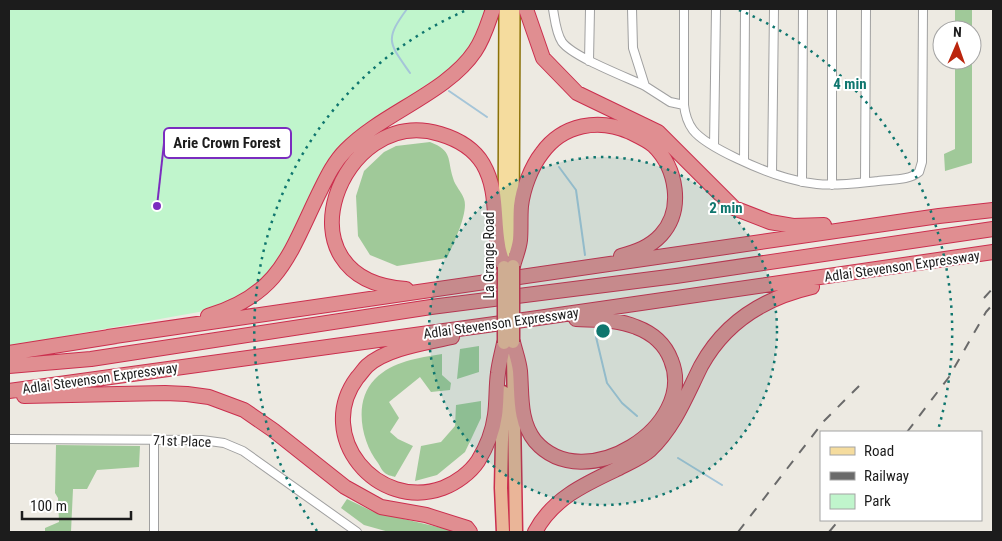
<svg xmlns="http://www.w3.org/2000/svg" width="1002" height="541" viewBox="0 0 1002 541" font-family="'Roboto Condensed',sans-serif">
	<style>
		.forest { fill: #a0c999 }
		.park { fill: #c0f5cc }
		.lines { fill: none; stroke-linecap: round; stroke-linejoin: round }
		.stream { stroke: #a5c5d8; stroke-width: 2 }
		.minor-casing { stroke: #a0a0a0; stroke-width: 10 }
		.primary-casing { stroke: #8a7109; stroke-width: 14 }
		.trunk-casing { stroke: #cb2f4e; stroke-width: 15 }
		.motorway-casing { stroke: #cb2f4e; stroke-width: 16 }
		.minor { stroke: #fff; stroke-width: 8 }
		.primary { stroke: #f5dc9e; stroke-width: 11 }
		.trunk { stroke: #eab598; stroke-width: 12 }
		.motorway { stroke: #e08e91; stroke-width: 14 }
		.rail { stroke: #6a6a6a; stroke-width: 2; stroke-dasharray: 10 10; stroke-linecap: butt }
		.trunk-bridge-casing { stroke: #cb2f4e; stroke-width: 15; stroke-linecap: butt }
		.trunk-bridge { stroke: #eab598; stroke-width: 12 }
		.ring { fill: none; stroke: #0f766e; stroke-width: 2.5; stroke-dasharray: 2.5 5 }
		.labels { text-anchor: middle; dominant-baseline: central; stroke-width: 4; stroke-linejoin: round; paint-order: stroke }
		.street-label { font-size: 14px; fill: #1c1c1c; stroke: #fff }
		.centre { fill: #0f766e; stroke: #fff; stroke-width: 2.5 }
		.ring-label { font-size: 15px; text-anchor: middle; font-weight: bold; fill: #0f766e; stroke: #fff; stroke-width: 4; stroke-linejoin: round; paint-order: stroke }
		.leader { fill: none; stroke: #7b2cbf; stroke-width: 2 }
		.callout-dot { fill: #7b2cbf; stroke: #fff; stroke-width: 2 }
		.callout { fill: #fff; stroke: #7b2cbf; stroke-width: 2 }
		.callout-label { font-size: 15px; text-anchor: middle; font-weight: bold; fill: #1c1c1c }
	</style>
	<rect width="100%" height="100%" fill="#edeae2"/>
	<path class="forest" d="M955,9H972V30H955Z
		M955,60H972V163L945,171L944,154L955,149Z
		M430,142C453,151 447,159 453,178C455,186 462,192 464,199C469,212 453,245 447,258L397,266L370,255L358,236L356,196L364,171L384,152L396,146Z
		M479,346V372L457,379L460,349Z
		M442,354V375L451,383L450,390L431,392L420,377L389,402L399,418L390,432L398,439L413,446L395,477C392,476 387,475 385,473C382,471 380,466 378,463C361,441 353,401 375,379C393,361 418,358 442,354Z
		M481,401V418L465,452L437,475L415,481L421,446L441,442L455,426L456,405Z
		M56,445L140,446L139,467L97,470L87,489H73L71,532H45V528L59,522L58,498L55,493Z
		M347,499L374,512L455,531V532H389L364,525L341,508Z"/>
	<path class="park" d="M9,9H487L466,55L447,71L359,130L331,155L278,262L263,280L231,301L210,310L9,346Z"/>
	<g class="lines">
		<path class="stream" d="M407,9C384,40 389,43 410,73
			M449,91L487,117
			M559,167L576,190L585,255
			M596,337L607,383L622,403L637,416
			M678,458L722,485"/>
		<defs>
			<path id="minor" d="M553,9C555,20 556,33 562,42C573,57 626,77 645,86
				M632,9L633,48L645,86L670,102L684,105
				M684,9V105C685,114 687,122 693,130C707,148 765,172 787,178C797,181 807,183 817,184C837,186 858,183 878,181C892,179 908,181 919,172L922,162L923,9
				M589,61L590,9
				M714,146L716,9
				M744,161L745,9
				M772,173L774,9
				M802,182L803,9
				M865,182L866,9
				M832,185V9
				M9,439L202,440L224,443L243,451L357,532
				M154,532V440"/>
			<path id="primary" d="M513,249L514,9
				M504,254L505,9"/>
			<path id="trunk" d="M513,357L516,532
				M503,532L501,488L503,392"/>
			<path id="motorway" d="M526,9L543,58L577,93L658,132L734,208L770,222L793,226L824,225
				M513,266C515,258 519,249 520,240C521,229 520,218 521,206C523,189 531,167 542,153C563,124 599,118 630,132C638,136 647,140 653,145C677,168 684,210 661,235C650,247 636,252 621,256
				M406,289C273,280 341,103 440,134C457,139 474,149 483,164C498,190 493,217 498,245C499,253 502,260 504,267
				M208,316C279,295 289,255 318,195C326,179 333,163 346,150C382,113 447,93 475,51C484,38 488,23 493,9
				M108,337L939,216L993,210
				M452,337C426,343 387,348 367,366C363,370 360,375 357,378C314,436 377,512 443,488C456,483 470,473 478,461C486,448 493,430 495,415C497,401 496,387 498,373C499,363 502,353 504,343
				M513,342C515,351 519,361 520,371C522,395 519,421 535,441C584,498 698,426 671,360C665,344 652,333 636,327C617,319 596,320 576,319
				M9,353L116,336
				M9,366L91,359L431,307L676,276L993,229
				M9,391L538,318L993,252
				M24,396L165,393L187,394L209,397L244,410L273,430L345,487L381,507L426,515L467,528L470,532
				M535,532C552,499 585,484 617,469C628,463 641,458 650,450C675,426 686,396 701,366C725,322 764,298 812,287"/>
		</defs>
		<use href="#minor" class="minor-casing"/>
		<use href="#primary" class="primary-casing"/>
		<use href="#trunk" class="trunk-casing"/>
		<use href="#motorway" class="motorway-casing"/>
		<use href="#minor" class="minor"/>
		<use href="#primary" class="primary"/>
		<use href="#trunk" class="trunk"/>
		<use href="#motorway" class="motorway"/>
		<path class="rail" d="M984,298L993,288
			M907,432L949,377L986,312L993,304
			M738,532L824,421L861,384
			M829,532L839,520"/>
		<defs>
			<path id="trunk-bridge" d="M513,342V266
				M504,343V267"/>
		</defs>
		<use href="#trunk-bridge" class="trunk-bridge-casing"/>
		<use href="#trunk-bridge" class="trunk-bridge"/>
	</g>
	<circle cx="603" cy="331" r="174" fill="#0f766e" fill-opacity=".12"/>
	<g class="ring">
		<circle cx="603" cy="331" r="174"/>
		<path d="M317 531A349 349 0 0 1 467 10M739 10A349 349 0 0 1 938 430"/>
	</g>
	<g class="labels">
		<g class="street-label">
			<text transform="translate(489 255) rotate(-90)">La Grange Road</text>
			<text transform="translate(902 266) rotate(-8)">Adlai Stevenson Expressway</text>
			<text transform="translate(501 323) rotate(-8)">Adlai Stevenson Expressway</text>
			<text transform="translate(100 378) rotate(-8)">Adlai Stevenson Expressway</text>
			<text transform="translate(182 441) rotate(2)">71st Place</text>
		</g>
	</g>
	<circle cx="603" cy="331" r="8" class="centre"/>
	<g class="ring-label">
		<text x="850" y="89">4 min</text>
		<text x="726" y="213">2 min</text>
	</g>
	<path class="leader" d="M157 206L164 143"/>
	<circle class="callout-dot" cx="157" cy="206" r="5"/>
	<rect class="callout" x="164" y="128" width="127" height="30" rx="5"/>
	<g class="callout-label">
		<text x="227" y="148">Arie Crown Forest</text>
	</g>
	<rect width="1002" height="541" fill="none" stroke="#1c1c1c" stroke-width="20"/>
	<rect x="820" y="431" width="162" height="90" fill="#ffffff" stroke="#a4a4a4"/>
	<rect x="830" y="447" width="25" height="8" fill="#f5dc9e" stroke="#a4a4a4"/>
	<text x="864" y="456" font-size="15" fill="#1c1c1c">Road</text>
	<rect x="830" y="472" width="25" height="8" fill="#6a6a6a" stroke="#a4a4a4"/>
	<text x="864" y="481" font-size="15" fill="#1c1c1c">Railway</text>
	<rect x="830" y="494" width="25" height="15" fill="#c0f5cc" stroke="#a4a4a4"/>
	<text x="864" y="506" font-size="15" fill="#1c1c1c">Park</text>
	<g transform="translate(957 45) rotate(2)"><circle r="24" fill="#ffffff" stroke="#a4a4a4"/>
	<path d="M0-4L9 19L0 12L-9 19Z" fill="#bb250d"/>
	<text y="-8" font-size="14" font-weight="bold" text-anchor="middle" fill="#1c1c1c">N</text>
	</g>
	<path d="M22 511v8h109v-8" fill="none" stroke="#1c1c1c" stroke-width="2.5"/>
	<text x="30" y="511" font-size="15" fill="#1c1c1c" stroke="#ffffff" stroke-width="4" paint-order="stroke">100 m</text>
</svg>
